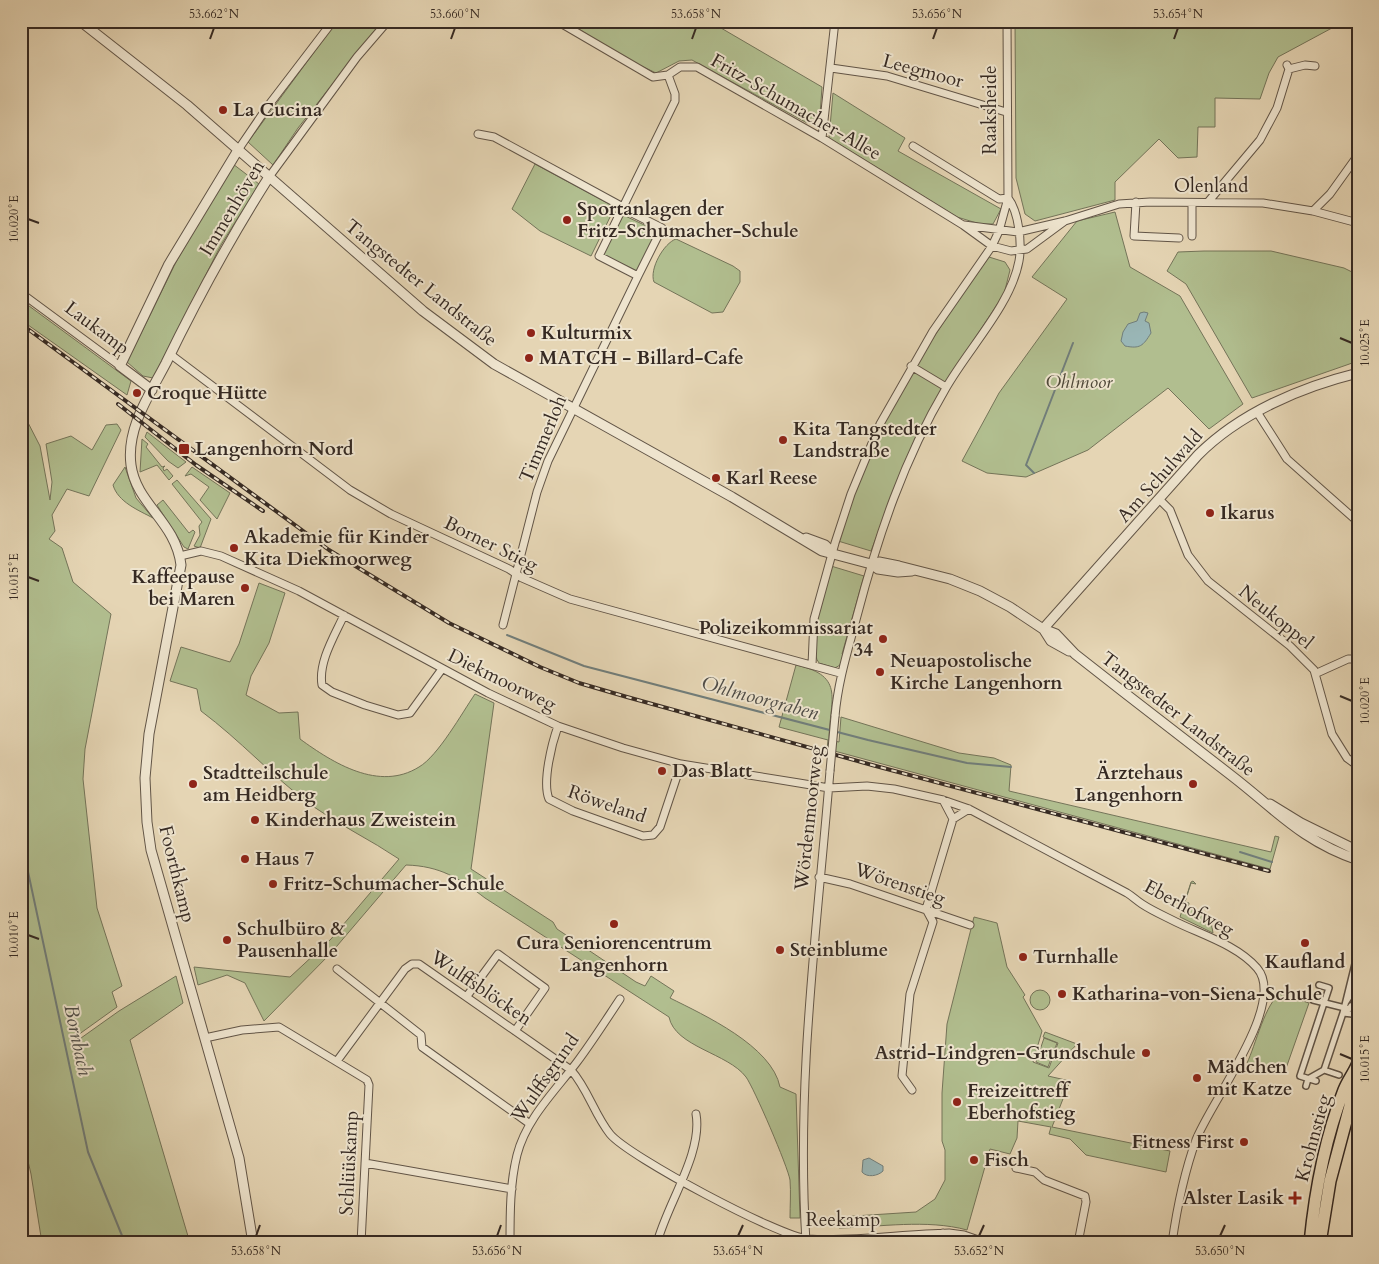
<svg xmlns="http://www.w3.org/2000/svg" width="1379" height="1264" viewBox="0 0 1379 1264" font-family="Cardo,serif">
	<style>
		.green { fill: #b1be8f; stroke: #747459 }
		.water { fill: #99b6b6; stroke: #717e7b }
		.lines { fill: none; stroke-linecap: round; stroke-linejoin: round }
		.stream { stroke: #717e7b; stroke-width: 2 }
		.pedestrian-casing { stroke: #625547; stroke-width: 8 }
		.minor-casing { stroke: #625547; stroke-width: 9 }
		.tertiary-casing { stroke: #625547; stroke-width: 11 }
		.primary-casing { stroke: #362a23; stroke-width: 14 }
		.pedestrian { stroke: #eee4ce; stroke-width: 5 }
		.minor { stroke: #eee4ce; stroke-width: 7 }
		.tertiary { stroke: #eee4ce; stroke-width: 9 }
		.primary { stroke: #e5d5b4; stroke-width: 11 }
		.rail-casing { stroke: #362a23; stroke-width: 4 }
		.rail { stroke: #eee4ce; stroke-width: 2; stroke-dasharray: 5.5; stroke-linecap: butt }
		.minor-bridge-casing { stroke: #625547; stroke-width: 9; stroke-linecap: butt }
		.minor-bridge { stroke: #eee4ce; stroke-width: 7 }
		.ticks { fill: none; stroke: #362a23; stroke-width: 2 }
		.poi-dot { fill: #8f2418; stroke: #eee4ce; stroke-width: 2 }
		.labels { text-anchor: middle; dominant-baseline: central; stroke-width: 4; stroke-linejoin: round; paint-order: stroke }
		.street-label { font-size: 19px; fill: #362a23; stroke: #eee4ce }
		.poi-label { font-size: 19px; font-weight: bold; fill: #362a23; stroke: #eee4ce; text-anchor: start }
		.park-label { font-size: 19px; font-style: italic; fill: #4f4839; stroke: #eee4ce }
		.water-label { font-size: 20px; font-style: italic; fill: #4f4d48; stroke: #eee4ce }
		.neatline { fill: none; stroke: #362a23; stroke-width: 2 }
		.ticks-label { font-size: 12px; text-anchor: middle; fill: #362a23 }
	</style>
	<rect width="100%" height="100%" fill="#e5d5b4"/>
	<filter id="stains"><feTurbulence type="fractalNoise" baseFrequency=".004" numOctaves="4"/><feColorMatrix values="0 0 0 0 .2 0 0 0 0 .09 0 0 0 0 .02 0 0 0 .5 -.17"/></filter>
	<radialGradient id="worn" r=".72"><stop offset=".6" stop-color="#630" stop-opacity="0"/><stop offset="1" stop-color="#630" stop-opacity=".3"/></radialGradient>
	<path class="green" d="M337,21H382L298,128L273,165L248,142Z
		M566,21H709L822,87L820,115L807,123L692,60L679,61L656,73L625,58Z
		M1015,21H1345L1278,57L1269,73L1260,99L1215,98V127H1198L1197,157L1178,158L1159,139L1115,182V200L1035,221L1025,214L1016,178Z
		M833,93L905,138L898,151L1001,209L993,224H980L957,217L829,138Z
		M233,164L259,184L221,245L153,378L143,376L127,362L176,262Z
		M535,164L615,207L591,256L540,231L512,209Z
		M1115,212L1130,267L1180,296L1243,404L1209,429L1168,388L1088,450L1026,477L987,473L962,461L999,393L1067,299L1032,277L1077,221Z
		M621,214L657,231L637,271L602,254Z
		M676,239L733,266L740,271V282L723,312L712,313L654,282C649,269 664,243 676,239Z
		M1204,251H1271L1344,268L1358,275V361L1252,398L1186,284L1167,271L1178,252Z
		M989,257L1005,262L1010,270L1004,294L948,379L920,429L906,459L871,551L838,541C851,502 864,464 882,427C911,367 950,312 989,257Z
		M21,300L131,381L127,395L21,320Z
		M21,409L40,446L50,500L52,482L46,444L71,436L92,450L106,425L117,424L121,430L89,496L67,489L52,515L55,531L49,539L62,548L73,582L111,614L85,749L83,779L97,908L122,986L112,992L117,1007L71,1040L74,1043L119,1011L176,976L183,1003L130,1040L190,1243H42L31,1174L21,1131Z
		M147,432L186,462L178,468L168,461L145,437Z
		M142,439L148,444L146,447L162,467L165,466L163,468L164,471L167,469L173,476L169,480L157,465L140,472Z
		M125,467L136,498L153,518C138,510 118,502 113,485Z
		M192,467L230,493L217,519L200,500L209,487L191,474L185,476Z
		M177,480L211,519L200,548L194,546L200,535L199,526L202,522L172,484Z
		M163,500L189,533L193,530L195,532L188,549L184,547L157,505Z
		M831,566L864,576L842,654L845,655L840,665L835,668L819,663C806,647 826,586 831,566Z
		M259,583L285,593L269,643L251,676L246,695L279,713L298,712L300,739C333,763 379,792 419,767C438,756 462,713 475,694L494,703L471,869L553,922L557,929L636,982L645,986L651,976L674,991L670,998C704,1015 772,1046 780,1087L796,1094L800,1218H790C790,1206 791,1192 790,1180C788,1167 754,1088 746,1077C728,1053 675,1047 669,1017L485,898C459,878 440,866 406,865L331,953L264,1021L245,983L227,975L198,985L194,967L290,977L331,939L399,859C371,840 339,825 311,805C272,776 240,740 201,711L197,689L170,681L181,647L230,662L239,644Z
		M796,665C847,676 829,701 829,740L839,742L841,717L959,753L994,758L1011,765L1009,791L1271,852L1275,836L1279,837L1270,869L827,749L828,740L779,727Z
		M1193,881L1196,884L1191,883L1185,902L1189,903L1188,908L1205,914L1203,919L1211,922L1213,933L1180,917L1191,882Z
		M974,917L997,923L1007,967L1025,995L1023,997L1042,1031L1033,1062L1049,1068L1058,1043L1043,1037L1045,1032L1077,1044L1048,1076L1070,1081L1052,1127L1170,1151L1166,1172L1086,1155L1070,1139L1049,1134L1051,1127L1018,1121L1017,1138L1010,1154L990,1149L967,1230C927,1219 880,1227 839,1228V1217L916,1212L935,1199L945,1180V1150L942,1141V1093L947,1024Z
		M1030 1000a10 10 0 1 1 20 0a10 10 0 1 1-20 0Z
		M1281,994L1309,1003L1284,1074L1247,1063C1255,1047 1266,1000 1281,994Z
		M1044,1038L1057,1043L1048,1067L1036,1062Z"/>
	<path class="water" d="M1144,312L1148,313L1145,321L1149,323L1151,333C1143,346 1140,349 1125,346L1121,341L1123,332L1128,324L1137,321L1140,313Z
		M869,1158L883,1166V1171C878,1176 867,1178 862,1172L863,1160Z"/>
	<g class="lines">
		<path class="stream" d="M1034,473L1026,465L1073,343
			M507,635L584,666L868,740L967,763L1011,767
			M21,839L88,1152L125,1243
			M1240,852L1272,862"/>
		<defs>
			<path id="pedestrian" d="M1313,1000L1349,1009L1351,1006
				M1346,1002L1358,983
				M1343,1013L1355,964
				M1324,1070L1343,1013L1352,1014
				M1316,1081L1300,1076L1329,988L1319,985
				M1306,1086L1308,1079L1324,1070L1339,1075"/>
			<path id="minor" d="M557,21L653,77L668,75L680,67H697L822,138L963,225L992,246L1011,251L1027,249L1065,221
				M831,68L887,76L1006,112
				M1289,69L1305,65L1315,66
				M478,134L494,137L623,207
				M822,138L835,21
				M913,146L999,199L1008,198
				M238,150L268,106L333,21
				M269,177L357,57L388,21
				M1136,202L1134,236L1179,238
				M1208,202L1260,140L1277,108L1289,69L1287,65
				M1192,203V236
				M622,208L662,228L638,276
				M1313,211L1330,194L1358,155
				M964,225L1018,232L1065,221L1119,204L1150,202L1263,203L1313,211L1358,223
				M21,293L120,366
				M170,354L350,490L391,514L509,569L522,578L570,599L840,673
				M911,366L946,387
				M1257,412L1287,459L1358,522
				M1159,499L1170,510L1188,555L1208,581L1290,646L1314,670L1332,734L1347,758L1358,766
				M180,556L201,551L221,556L299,591L488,693L558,726L623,748L681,764L799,783L829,788L867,786L894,789L943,800L969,809L1127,893C1132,896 1136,900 1142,904C1151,910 1162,915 1172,920C1199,934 1236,944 1257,968C1288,1003 1209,1104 1196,1140C1184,1173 1177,1208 1172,1243
				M344,615C335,635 318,662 322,685L332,692L365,705L398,715L410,713L442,669
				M503,625L537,492L548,461L638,276L599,256L675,101V94L668,75
				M812,665L814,619L835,543L851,494L880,424L933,331L992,246L999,231L1008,198L1007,21
				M1317,673L1348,659H1358
				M835,716C838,681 848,650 857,616C878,536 904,459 946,388C968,349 1011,305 1019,261C1022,244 1019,212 1008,198
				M558,726C552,743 542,782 549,799L573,811L643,836L653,835L660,827L681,764
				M943,800L953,819
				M819,877L850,884L970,925
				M337,969L421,1035L422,1047L530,1124
				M467,996L498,954L545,988L515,1031
				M205,1038L242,1030L279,1027L367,1080L369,1085L361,1243
				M337,1061L405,969L412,964H419L571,1070C588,1089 594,1114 610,1134C629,1157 780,1237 808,1239C855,1242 902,1234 949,1233L964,1235L987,1243
				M912,1090L902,1076L910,994L933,922L926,909L953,819L969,809
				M365,1163L512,1189
				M1016,1168L1035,1172L1044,1180L1085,1196L1086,1202L1078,1243
				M806,1242C796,1081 817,930 830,771
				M510,1243C510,1214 510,1183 517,1155C526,1119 555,1091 577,1062C592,1042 606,1020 620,999
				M657,1243C667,1204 703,1153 696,1114
				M942,1243L943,1233"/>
			<path id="tertiary" d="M80,21L187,105L423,311L494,364L732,497L822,551L871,564L878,569L898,572L912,571
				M152,390L120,366L169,264L238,150
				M806,538L825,545L832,552
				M871,564L879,562L899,566L950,579L980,591L1010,607L1043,629L1056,634L1075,654C1127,695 1179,735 1232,776C1276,810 1302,841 1358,860
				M1043,629L1198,455C1240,413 1301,387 1358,373
				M1044,630L1051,641L1069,651
				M1270,804L1301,823L1358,851
				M253,1243L239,1158L151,850L147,822L145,778L149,734L181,565C176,522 136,504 131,465C126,428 150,394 166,363C197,299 231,237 269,177"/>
			<path id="primary" d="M1310,1243C1315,1192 1325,1138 1344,1090C1348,1080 1354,1073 1358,1063
				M1320,1243L1330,1181L1354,1091V1074"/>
		</defs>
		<use href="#pedestrian" class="pedestrian-casing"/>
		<use href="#minor" class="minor-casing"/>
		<use href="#tertiary" class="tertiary-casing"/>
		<use href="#primary" class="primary-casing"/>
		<use href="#pedestrian" class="pedestrian"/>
		<use href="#minor" class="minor"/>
		<use href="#tertiary" class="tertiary"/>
		<use href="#primary" class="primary"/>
		<defs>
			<path id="rail" d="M21,324L329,550L449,623L540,667L579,683L627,697L872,765L1269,871
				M118,404L196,465L263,511"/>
		</defs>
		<use href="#rail" class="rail-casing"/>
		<use href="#rail" class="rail"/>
		<defs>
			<path id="minor-bridge" d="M830,771L835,716"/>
		</defs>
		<use href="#minor-bridge" class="minor-bridge-casing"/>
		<use href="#minor-bridge" class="minor-bridge"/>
	</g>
	<path class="ticks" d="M210,39L214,28M451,39L455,28M692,39L696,28M933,39L937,28M1174,39L1178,28M28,219L39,223M1340,338L1352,343M28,577L39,581M1340,696L1352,701M28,935L39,939M1340,1054L1352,1059M256,1236L260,1225M497,1236L501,1225M738,1236L743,1225M979,1236L984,1225M1220,1236L1225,1225"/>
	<g class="poi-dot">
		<circle cx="223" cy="110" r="5"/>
		<circle cx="567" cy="220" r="5"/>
		<circle cx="531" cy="333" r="5"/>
		<circle cx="529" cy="358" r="5"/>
		<circle cx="137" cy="393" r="5"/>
		<circle cx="783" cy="440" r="5"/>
		<rect x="178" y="443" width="12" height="12" rx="2.5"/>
		<circle cx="716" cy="478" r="5"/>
		<circle cx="1210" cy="513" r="5"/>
		<circle cx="234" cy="548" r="5"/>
		<circle cx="245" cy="588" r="5"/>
		<circle cx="883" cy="639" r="5"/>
		<circle cx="880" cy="672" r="5"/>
		<circle cx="662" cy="771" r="5"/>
		<circle cx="193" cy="784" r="5"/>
		<circle cx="1193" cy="784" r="5"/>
		<circle cx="255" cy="820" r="5"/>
		<circle cx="245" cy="859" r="5"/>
		<circle cx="273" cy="884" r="5"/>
		<circle cx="614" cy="924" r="5"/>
		<circle cx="227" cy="940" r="5"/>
		<circle cx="1305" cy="943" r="5"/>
		<circle cx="780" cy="950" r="5"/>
		<circle cx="1023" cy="957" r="5"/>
		<circle cx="1062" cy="994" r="5"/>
		<circle cx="1146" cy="1053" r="5"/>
		<circle cx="1197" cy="1078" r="5"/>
		<circle cx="957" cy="1102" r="5"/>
		<circle cx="1244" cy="1142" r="5"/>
		<circle cx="974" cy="1160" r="5"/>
		<path d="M1292.5 1190.5h5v5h5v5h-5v5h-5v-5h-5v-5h5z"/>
	</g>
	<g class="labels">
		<g class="street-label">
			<text transform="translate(923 71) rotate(15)">Leegmoor</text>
			<text transform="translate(796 107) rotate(30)">Fritz-Schumacher-Allee</text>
			<text transform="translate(990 110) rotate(-90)">Raaksheide</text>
			<text x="1211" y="186">Olenland</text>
			<text transform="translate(232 208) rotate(-59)">Immenhöven</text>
			<text transform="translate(421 283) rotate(39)">Tangstedter Landstraße</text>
			<text transform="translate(97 328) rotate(37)">Laukamp</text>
			<text transform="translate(543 439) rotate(-67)">Timmerloh</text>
			<text transform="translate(1160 476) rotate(-48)">Am Schulwald</text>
			<text transform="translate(491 544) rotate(26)">Borner Stieg</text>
			<text transform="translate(1276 617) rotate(39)">Neukoppel</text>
			<text transform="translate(502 680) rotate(26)">Diekmoorweg</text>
			<text transform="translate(1178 714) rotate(38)">Tangstedter Landstraße</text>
			<text transform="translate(607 804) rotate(19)">Röweland</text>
			<text transform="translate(809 818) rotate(-84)">Wördenmoorweg</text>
			<text transform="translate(177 874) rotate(76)">Foorthkamp</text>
			<text transform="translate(900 884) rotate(19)">Wörenstieg</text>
			<text transform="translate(1189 908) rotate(28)">Eberhofweg</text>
			<text transform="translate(481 988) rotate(34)">Wulffsblöcken</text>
			<text transform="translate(545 1078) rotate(-55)">Wulffsgrund</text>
			<text transform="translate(1313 1138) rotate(-75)">Krohnstieg</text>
			<text transform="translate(349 1163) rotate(-87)">Schlüüskamp</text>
			<text x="843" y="1220">Reekamp</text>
		</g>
		<g class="poi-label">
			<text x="233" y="110">La Cucina</text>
			<text x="577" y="209">Sportanlagen der<tspan x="577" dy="22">Fritz-Schumacher-Schule</tspan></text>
			<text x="541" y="333">Kulturmix</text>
			<text x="539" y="358">MATCH - Billard-Cafe</text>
			<text x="147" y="393">Croque Hütte</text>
			<text x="793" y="429">Kita Tangstedter<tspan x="793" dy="22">Landstraße</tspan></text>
			<text x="195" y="449">Langenhorn Nord</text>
			<text x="726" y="478">Karl Reese</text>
			<text x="1220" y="513">Ikarus</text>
			<text x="244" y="537">Akademie für Kinder<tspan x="244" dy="22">Kita Diekmoorweg</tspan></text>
			<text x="235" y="577" text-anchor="end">Kaffeepause<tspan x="235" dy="22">bei Maren</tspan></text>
			<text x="873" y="628" text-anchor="end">Polizeikommissariat<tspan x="873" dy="22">34</tspan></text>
			<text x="890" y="661">Neuapostolische<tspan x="890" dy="22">Kirche Langenhorn</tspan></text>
			<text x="672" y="771">Das Blatt</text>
			<text x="203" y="773">Stadtteilschule<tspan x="203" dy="22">am Heidberg</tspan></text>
			<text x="1183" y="773" text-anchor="end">Ärztehaus<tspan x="1183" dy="22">Langenhorn</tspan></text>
			<text x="265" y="820">Kinderhaus Zweistein</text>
			<text x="255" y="859">Haus 7</text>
			<text x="283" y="884">Fritz-Schumacher-Schule</text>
			<text x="237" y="929">Schulbüro &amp;<tspan x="237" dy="22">Pausenhalle</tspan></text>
			<text x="614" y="943" text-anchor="middle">Cura Seniorencentrum<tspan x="614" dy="22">Langenhorn</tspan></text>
			<text x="790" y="950">Steinblume</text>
			<text x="1033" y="957">Turnhalle</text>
			<text x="1305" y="962" text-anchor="middle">Kaufland</text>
			<text x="1072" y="994">Katharina-von-Siena-Schule</text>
			<text x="1136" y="1053" text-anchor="end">Astrid-Lindgren-Grundschule</text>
			<text x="1207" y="1067">Mädchen<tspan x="1207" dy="22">mit Katze</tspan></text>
			<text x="967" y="1091">Freizeittreff<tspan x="967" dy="22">Eberhofstieg</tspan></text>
			<text x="1234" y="1142" text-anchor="end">Fitness First</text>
			<text x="984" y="1160">Fisch</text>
			<text x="1284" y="1198" text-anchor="end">Alster Lasik</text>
		</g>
		<g class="park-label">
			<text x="1079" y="382">Ohlmoor</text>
		</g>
		<g class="water-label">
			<text transform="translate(760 698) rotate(15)">Ohlmoorgraben</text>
			<text transform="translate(78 1040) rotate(78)">Bornbach</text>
		</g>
	</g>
	<rect width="1379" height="1264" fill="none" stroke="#e5d5b4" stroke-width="55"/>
	<rect x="28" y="28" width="1324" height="1208" class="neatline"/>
	<g class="ticks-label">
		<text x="214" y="18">53.662°N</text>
		<text x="455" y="18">53.660°N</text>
		<text x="696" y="18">53.658°N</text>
		<text x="937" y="18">53.656°N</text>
		<text x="1178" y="18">53.654°N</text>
		<text transform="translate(14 219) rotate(-90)" y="4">10.020°E</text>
		<text transform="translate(1365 343) rotate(-90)" y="4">10.025°E</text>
		<text transform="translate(14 577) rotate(-90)" y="4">10.015°E</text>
		<text transform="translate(1365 701) rotate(-90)" y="4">10.020°E</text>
		<text transform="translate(14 935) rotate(-90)" y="4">10.010°E</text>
		<text transform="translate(1365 1059) rotate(-90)" y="4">10.015°E</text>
		<text x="256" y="1255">53.658°N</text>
		<text x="497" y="1255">53.656°N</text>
		<text x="738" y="1255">53.654°N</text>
		<text x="979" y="1255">53.652°N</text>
		<text x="1220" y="1255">53.650°N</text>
	</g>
	<rect width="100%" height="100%" filter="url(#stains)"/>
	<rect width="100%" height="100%" fill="url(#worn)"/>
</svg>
